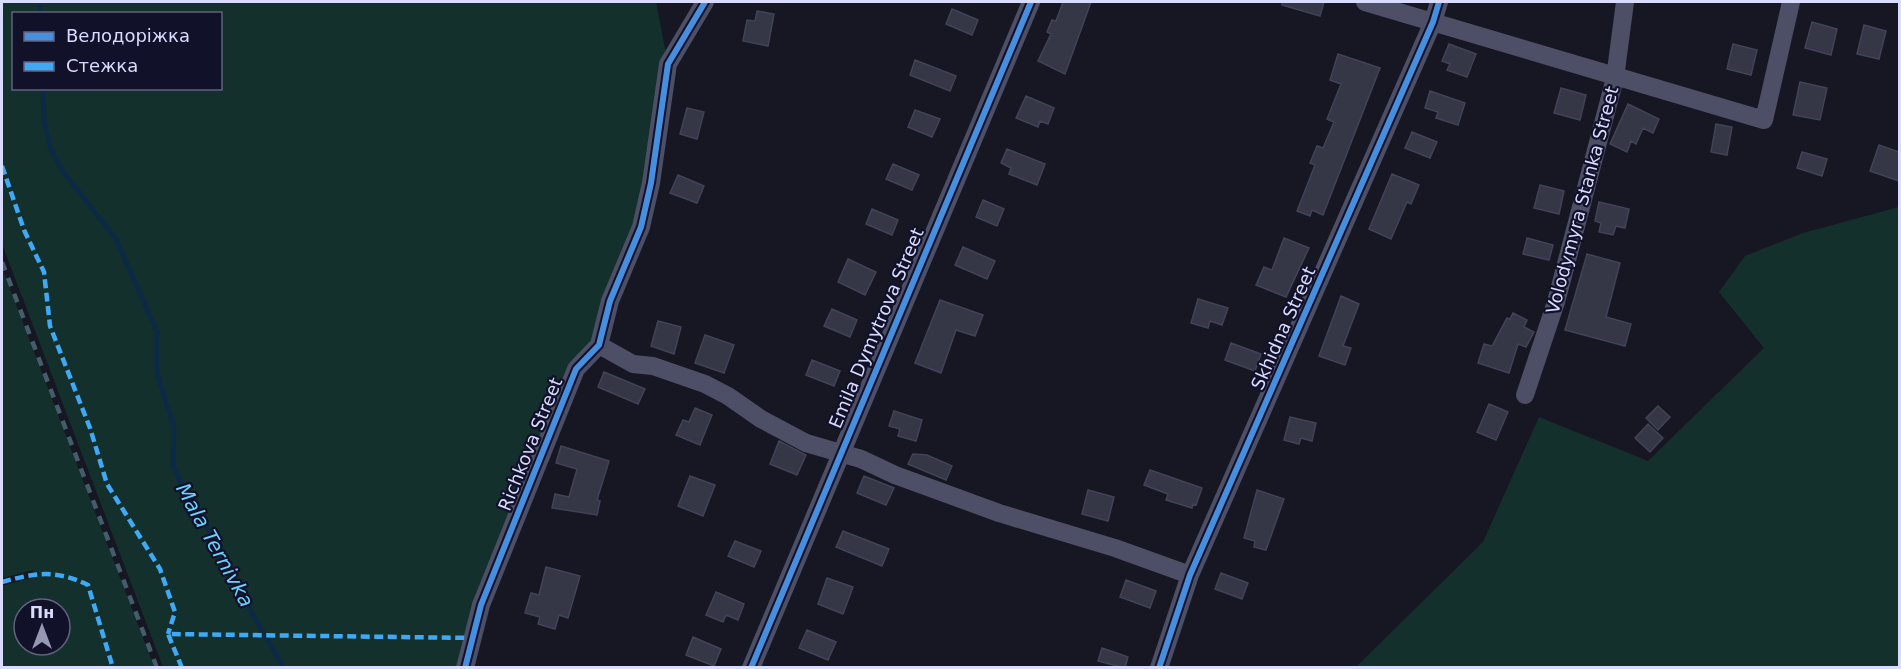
<svg xmlns="http://www.w3.org/2000/svg" width="1901" height="669" viewBox="0 0 1901 669" font-family="'DejaVu Sans',sans-serif">
	<style>
		.green { fill: #14302c; fill-rule: evenodd }
		.lines { fill: none; stroke-linecap: round; stroke-linejoin: round }
		.stream { stroke: #0c2a46; stroke-width: 5 }
		.building { fill: #353646; stroke: #424258; stroke-width: 1.5 }
		.street { stroke: #4c4f65; stroke-width: 18 }
		.rail { stroke: #435e6a; stroke-width: 4.5; stroke-dasharray: 9 8; stroke-linecap: butt }
		.quiet { stroke: #3fa9f5; stroke-width: 4.5; stroke-dasharray: 9 4.5; stroke-linecap: butt }
		.cycleway-casing { stroke: #11112a; stroke-width: 10 }
		.cycleway { stroke: #468fdf; stroke-width: 6 }
		.labels { text-anchor: middle; dominant-baseline: central; stroke-width: 4.5; stroke-linejoin: round; paint-order: stroke }
		.street-label { font-size: 18px; fill: #dadcff; stroke: #11112a }
		.water-label { font-size: 20px; font-style: italic; fill: #69d2fe; stroke: #11112a }
	</style>
	<rect width="100%" height="100%" fill="#171724"/>
	<path class="green" d="M2,2H656L668,64L646,184L596,340L573,367L461,645L458,667H163L2,244ZM14,14H220V88H14Z
		M1899,207V667H1356L1483,542L1539,417L1648,461L1764,348L1719,292L1745,256L1803,233Z
		M2,268L154,667H2V586L35,577L33,570L2,578ZM24,609H60V645H24Z"/>
	<g class="lines">
		<path class="stream" d="M40,2V14
			M43,88L44,122L51,150L64,173L116,239L157,332V373L174,428L173,465L185,493L207,526L229,574L284,668"/>
	</g>
	<path class="building" d="M1063,2H1091L1065,74L1038,61L1051,34L1047,32L1052,20L1056,21Z
		M1282,2H1324L1320,16L1282,5Z
		M952,9L978,20L972,35L946,24Z
		M757,11L774,14L768,46L743,41L747,20L755,21Z
		M1812,22L1837,29L1831,55L1805,48Z
		M1864,25L1886,31L1879,59L1857,54Z
		M1449,44L1476,54L1467,77L1447,70L1450,64L1442,61Z
		M1733,44L1757,50L1751,75L1727,69Z
		M1338,54L1380,68L1323,215L1312,210L1310,216L1297,211L1315,165L1310,163L1317,146L1323,148L1334,122L1327,119L1341,84L1330,80Z
		M915,60L956,76L950,91L910,75Z
		M1800,82L1827,88L1820,120L1793,115Z
		M1561,88L1586,95L1580,120L1554,113Z
		M1430,91L1465,103L1458,125L1436,118L1438,112L1425,108Z
		M1026,96L1054,108L1048,124L1040,121L1038,127L1016,118Z
		M1628,104L1659,119L1653,133L1643,128L1636,144L1631,141L1627,152L1610,144Z
		M687,108L704,112L697,139L680,134Z
		M915,110L940,119L932,137L908,127Z
		M1716,124L1732,127L1727,155L1711,152Z
		M1412,132L1437,142L1430,158L1405,148Z
		M1879,145L1899,152V181L1870,171Z
		M1007,149L1045,164L1037,185L1009,174L1011,168L1001,163Z
		M1802,152L1827,159L1822,176L1797,168Z
		M893,164L919,175L912,190L886,179Z
		M1392,174L1419,185L1411,204L1407,202L1391,239L1369,229Z
		M678,175L704,186L697,203L670,193Z
		M1540,185L1564,191L1559,214L1534,208Z
		M983,200L1004,209L997,226L976,217Z
		M1599,202L1629,209L1625,228L1616,226L1613,235L1599,232L1601,223L1595,221Z
		M872,209L898,220L892,235L866,224Z
		M1284,238L1309,248L1286,297L1256,285L1264,267L1272,270Z
		M1527,238L1553,245L1549,260L1523,254Z
		M963,247L995,261L987,279L955,265Z
		M1587,254L1620,263L1606,317L1631,324L1625,346L1565,330Z
		M848,259L876,272L865,295L838,282Z
		M1341,296L1359,304L1343,346L1351,348L1345,365L1319,356Z
		M1198,299L1228,308L1222,325L1210,321L1208,328L1191,323Z
		M940,300L983,315L975,336L956,330L941,373L915,363Z
		M832,309L857,320L850,337L824,326Z
		M1513,313L1527,320L1524,327L1534,332L1526,347L1518,344L1509,373L1478,363L1484,344L1492,346L1507,318L1510,319Z
		M658,321L681,327L674,354L651,346Z
		M705,335L734,345L724,373L695,363Z
		M1231,343L1261,354L1255,371L1225,360Z
		M812,360L840,371L834,386L806,375Z
		M604,372L645,389L638,404L598,387Z
		M1489,404L1508,412L1496,440L1477,432Z
		M1658,406L1670,417L1658,430L1646,418Z
		M695,408L712,415L700,445L676,435L683,420L689,422Z
		M894,411L922,420L916,441L898,436L900,429L889,426Z
		M1290,417L1316,423L1312,441L1301,438L1299,444L1284,440Z
		M1648,424L1663,438L1650,452L1635,438Z
		M779,441L806,455L797,475L770,464Z
		M561,446L609,461L597,500L600,501L597,515L552,508L555,494L569,497L577,469L556,463Z
		M913,454L927,455L952,466L946,480L908,464Z
		M1150,470L1202,488L1196,505L1193,504L1192,508L1166,500L1168,494L1144,485Z
		M690,476L715,485L703,516L678,506Z
		M864,476L894,488L886,505L857,493Z
		M1088,490L1114,497L1108,521L1082,514Z
		M1257,490L1284,499L1266,550L1254,547L1255,541L1244,538Z
		M843,531L889,549L882,566L836,547Z
		M735,541L761,551L754,567L728,556Z
		M546,567L580,576L568,618L559,615L555,629L538,624L540,617L525,613L531,593L539,595Z
		M1221,573L1248,583L1242,599L1215,589Z
		M827,578L853,587L843,614L818,604Z
		M1126,580L1156,591L1150,608L1120,597Z
		M716,592L744,604L738,620L726,615L723,622L706,615Z
		M807,630L836,642L828,660L799,648Z
		M693,637L721,649L714,666L686,655Z
		M1102,648L1128,657L1125,668L1098,661Z"/>
	<g class="lines">
		<path class="street" d="M1365,2L1764,120L1791,2
			M599,345L633,364L653,366L705,384L728,396L761,419L806,443L861,459L895,475L999,513L1115,548L1190,575
			M1525,395L1556,302L1615,78L1625,2
			M465,668L481,605L576,369L599,345L610,301L641,227L651,183L668,64L705,2
			M751,668L1031,2
			M1159,668L1190,575L1433,22L1439,2"/>
		<path class="rail" d="M2,262L157,668"/>
		<path class="quiet" d="M2,166L24,230L44,272L50,326L90,428L107,484L160,569L175,612L168,634
			M2,582C35,573 55,569 88,585L113,668
			M182,668L168,634L474,638"/>
		<defs>
			<path id="cycleway" d="M465,668L481,605L576,369L599,345L610,301L641,227L651,183L668,64L705,2
				M751,668L1031,2
				M1159,668L1190,575L1433,22L1439,2"/>
		</defs>
		<use href="#cycleway" class="cycleway-casing"/>
		<use href="#cycleway" class="cycleway"/>
	</g>
	<g class="labels">
		<g class="street-label">
			<text transform="translate(1582 200) rotate(-75)">Volodymyra Stanka Street</text>
			<text transform="translate(876 328) rotate(-67)">Emila Dymytrova Street</text>
			<text transform="translate(1283 328) rotate(-66)">Skhidna Street</text>
			<text transform="translate(530 444) rotate(-68)">Richkova Street</text>
		</g>
		<g class="water-label">
			<text transform="translate(215 545) rotate(61)">Mala Ternivka</text>
		</g>
	</g>
	<rect width="1901" height="669" fill="none" stroke="#dadcff" stroke-width="6"/>
	<rect x="12" y="12" width="210" height="78" fill="#11112a" stroke="#61627f" stroke-width="1.5"/>
	<rect x="24" y="32" width="30" height="9" fill="#468fdf" stroke="#61627f" stroke-width="1.5"/>
	<text x="66" y="42" font-size="18" fill="#dadcff">Велодоріжка</text>
	<rect x="24" y="62" width="30" height="9" fill="#3fa9f5" stroke="#61627f" stroke-width="1.5"/>
	<text x="66" y="72" font-size="18" fill="#dadcff">Стежка</text>
	<g transform="translate(42 627)"><circle r="28" fill="#11112a" stroke="#61627f" stroke-width="1.5"/>
	<path d="M0-4.5L10 22L0 15L-10 22Z" fill="#9697b2"/>
	<text y="-9" font-size="16" font-weight="bold" text-anchor="middle" fill="#dadcff">Пн</text>
	</g>
</svg>
